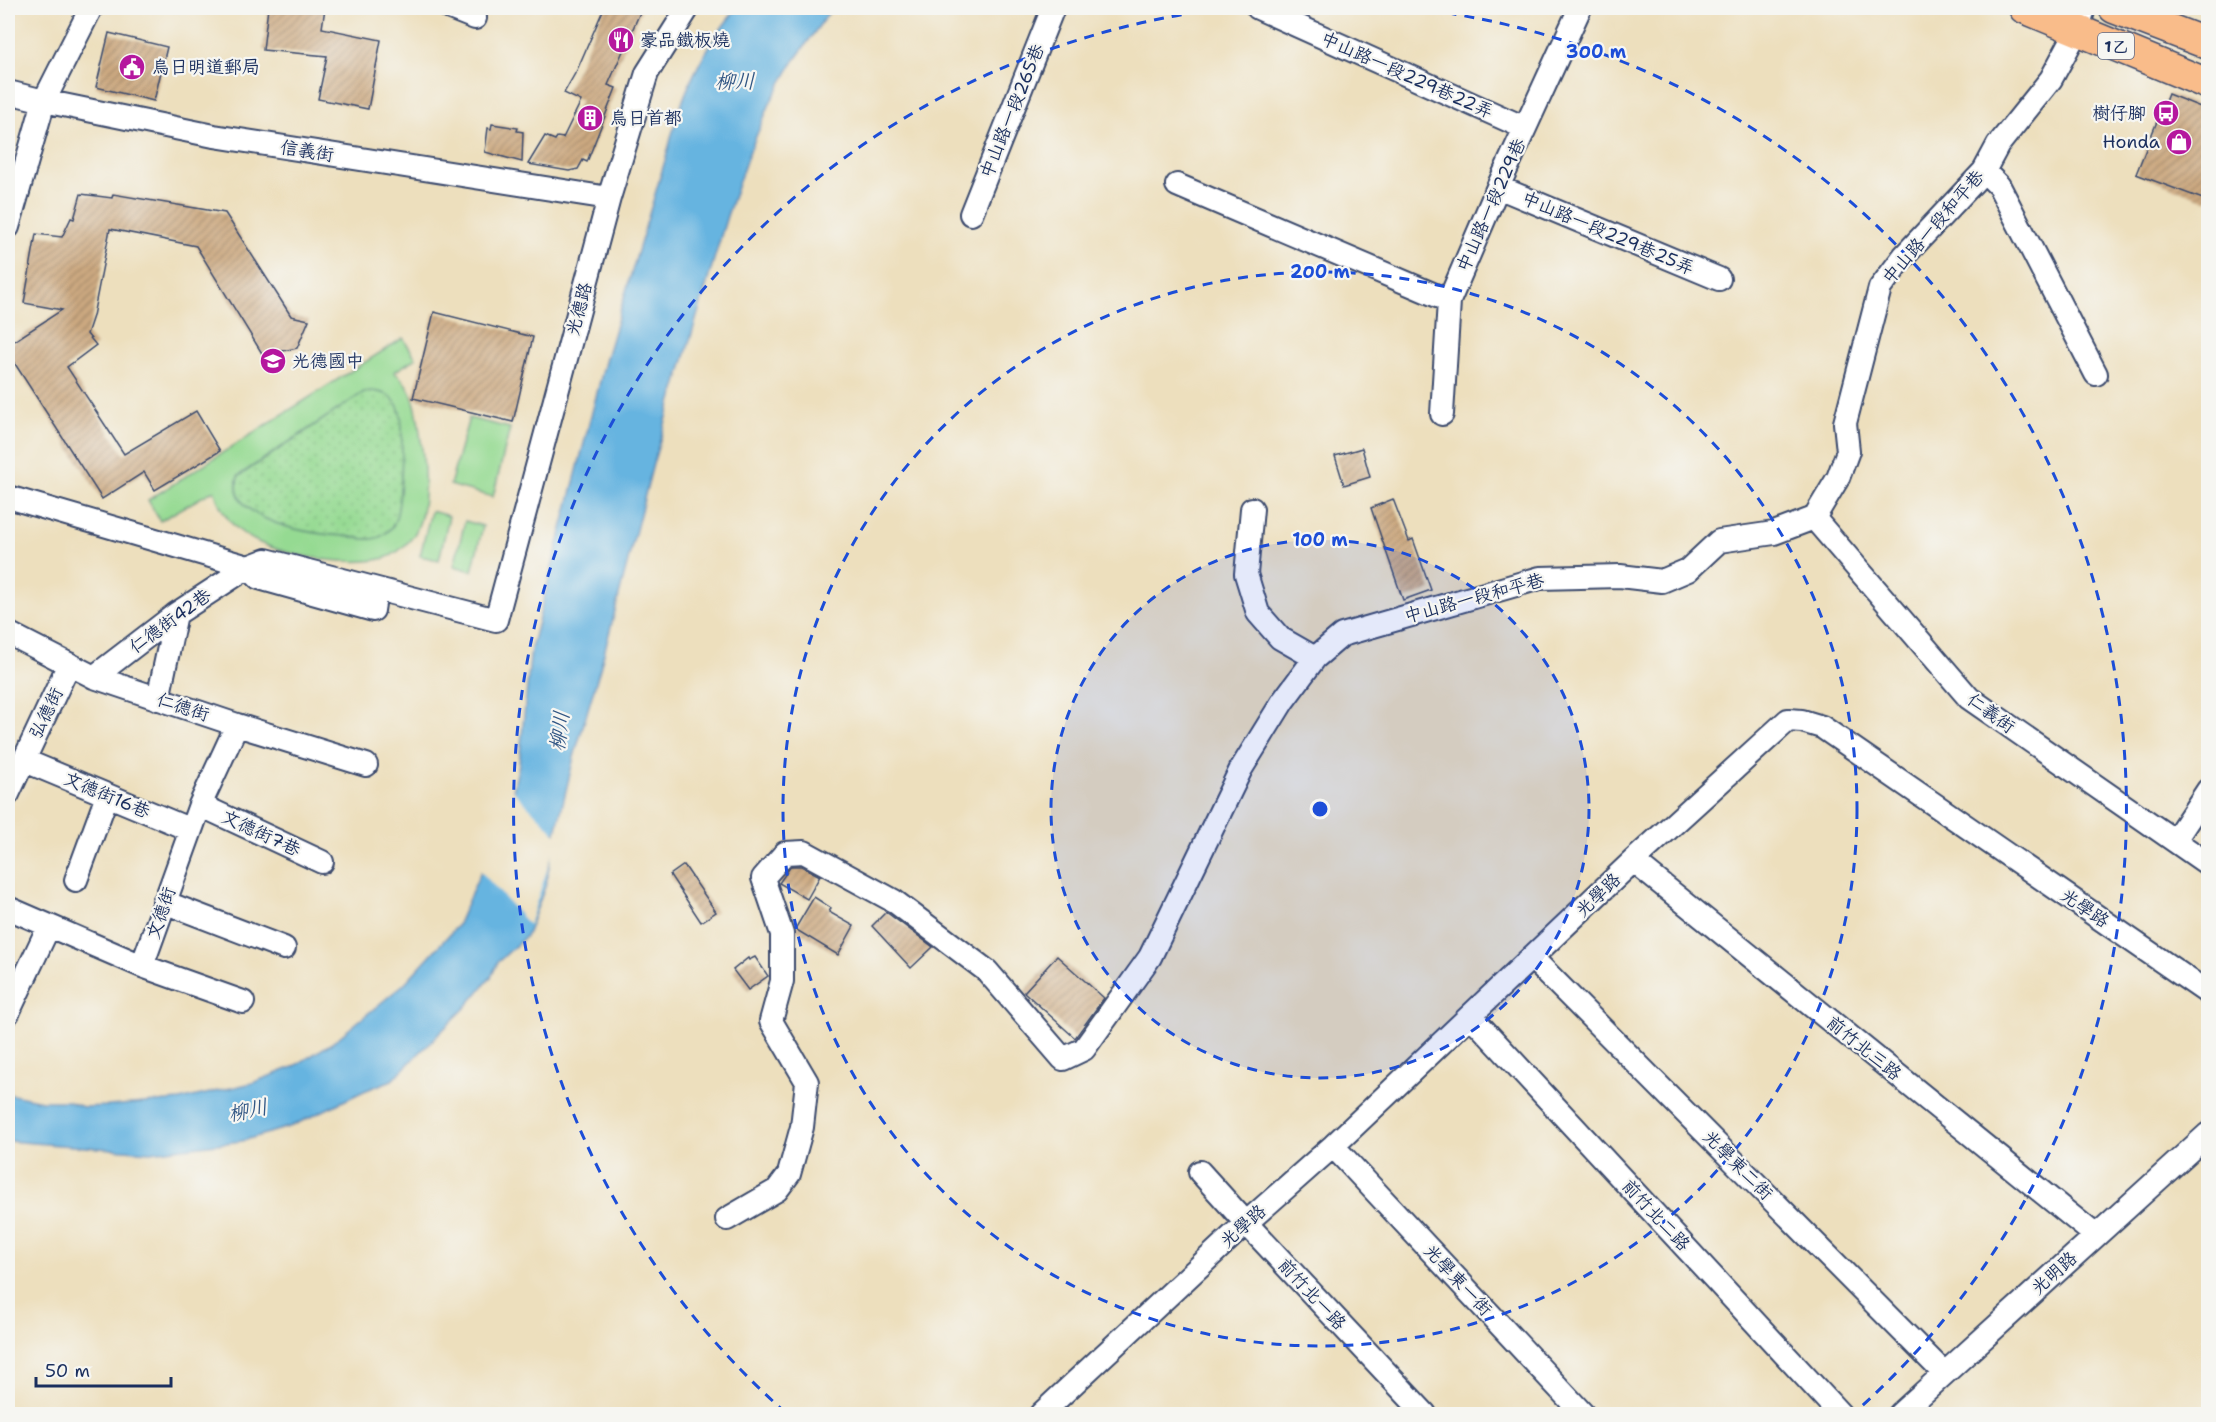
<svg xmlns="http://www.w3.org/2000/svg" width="2216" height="1422" viewBox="0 0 2216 1422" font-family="'Shantell Sans','LXGW WenKai TC',sans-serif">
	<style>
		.grass { fill: url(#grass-dots); stroke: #588478; stroke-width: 1.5 }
		.garden { fill: #95da92; stroke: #588478; stroke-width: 1.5; fill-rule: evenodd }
		.water { fill: #66b4e0; stroke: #40729f; stroke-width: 1.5 }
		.pier { fill: #eddfbd }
		.building { fill: url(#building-hatch) }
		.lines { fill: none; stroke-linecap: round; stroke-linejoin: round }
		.minor-casing { stroke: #3a496c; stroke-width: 26 }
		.major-casing { stroke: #3a496c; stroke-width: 33 }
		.minor { stroke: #fff; stroke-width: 22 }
		.major { stroke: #f9bc8a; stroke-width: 30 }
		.ring { fill: none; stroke: #1d4ed8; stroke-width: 3; stroke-dasharray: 10 8 }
		.labels { text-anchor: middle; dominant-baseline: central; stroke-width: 4.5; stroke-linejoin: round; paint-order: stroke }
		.shield { fill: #f6f6f2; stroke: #5d6b8a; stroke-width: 1.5 }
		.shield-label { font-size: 16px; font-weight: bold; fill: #1b2f5e }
		.poi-label { font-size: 18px; fill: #1b2f5e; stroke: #f6f6f2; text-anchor: start }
		.street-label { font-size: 18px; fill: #1b2f5e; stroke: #f6f6f2 }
		.water-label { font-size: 20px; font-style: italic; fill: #325785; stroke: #f6f6f2 }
		.centre { fill: #1d4ed8; stroke: #f6f6f2; stroke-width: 3 }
		.ring-label { font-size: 18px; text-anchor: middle; font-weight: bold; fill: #1d4ed8; stroke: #f6f6f2; stroke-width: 4.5; stroke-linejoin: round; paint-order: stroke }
	</style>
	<defs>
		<pattern id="grass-dots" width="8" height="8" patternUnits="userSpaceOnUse" patternTransform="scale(1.5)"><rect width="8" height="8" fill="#95da92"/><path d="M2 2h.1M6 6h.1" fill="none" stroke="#80bb80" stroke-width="1.8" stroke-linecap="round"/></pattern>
		<pattern id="building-hatch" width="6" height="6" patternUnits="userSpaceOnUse" patternTransform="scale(1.5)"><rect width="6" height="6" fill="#cca980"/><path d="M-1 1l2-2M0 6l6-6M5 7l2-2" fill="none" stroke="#a58a6c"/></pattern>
	</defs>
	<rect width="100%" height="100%" fill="#f6f6f2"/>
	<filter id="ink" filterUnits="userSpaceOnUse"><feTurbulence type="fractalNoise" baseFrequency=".0167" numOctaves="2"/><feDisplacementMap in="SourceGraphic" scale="12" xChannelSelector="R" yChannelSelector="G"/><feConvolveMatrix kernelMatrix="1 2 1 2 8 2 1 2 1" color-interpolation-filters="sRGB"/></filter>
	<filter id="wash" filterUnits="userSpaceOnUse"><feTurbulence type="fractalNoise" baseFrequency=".008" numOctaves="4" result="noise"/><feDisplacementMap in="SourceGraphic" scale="24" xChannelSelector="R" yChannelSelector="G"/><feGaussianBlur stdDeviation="1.35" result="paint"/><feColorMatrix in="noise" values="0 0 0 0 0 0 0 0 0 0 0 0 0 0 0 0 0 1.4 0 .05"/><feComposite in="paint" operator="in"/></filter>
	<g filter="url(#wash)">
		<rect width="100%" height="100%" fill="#eddfbd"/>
		<path class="grass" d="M372,391C395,392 402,407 402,428C402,448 403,513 392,527C387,533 380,538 373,539C364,540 354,537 345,536C316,535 226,523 238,477L364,392Z"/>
		<path class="garden" d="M403,338L416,358L394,372C416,387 418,417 421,441C425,468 429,517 411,539C404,547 395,555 385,558C349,568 269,555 240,531C226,520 219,506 214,490L160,521L148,500ZM372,391C395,392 402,407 402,428C402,448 403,513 392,527C387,533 380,538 373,539C364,540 354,537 345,536C316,535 225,523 238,476L364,392Z
			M469,418L510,428L493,497L450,485Z
			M431,511L449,516L439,560L420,556Z
			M465,521L483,526L472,571L454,566Z"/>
		<path class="water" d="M737,8H832L794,61L771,101L747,158L727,216L653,464L601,665L574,757L552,849L546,884L527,935L498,962L491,977L465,1008L392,1080L364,1091L292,1126L242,1141L150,1152L8,1141V1094L42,1101H67L83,1107L109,1106L180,1100L252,1083L293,1067L332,1043L404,984L457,926L510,805L519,764L531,649L606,358L667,154C681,95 699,54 737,8Z"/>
		<path class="pier" d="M510,788L558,836L529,925L478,868L507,804Z"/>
		<g id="blocks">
			<path class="building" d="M268,8H325L322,28L381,40L368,109L318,99L327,56L263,50Z
				M604,8H642L608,85L616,88L587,162L583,160L578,169L569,171L528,164L545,136L555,140L557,137L563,138L581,101L564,93L577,70Z
				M109,33L167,47L154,101L96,87Z
				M2168,94L2208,110V201L2136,174Z
				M492,124L518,128L517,131L523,132L522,162L485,152L488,128L491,129Z
				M81,194L112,198L113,194L225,213L291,316L309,320L297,348L263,355L196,246L110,229L93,316L87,334L96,345L67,367L124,454L196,411L220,451L155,490L144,472L102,499L8,353V345L62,310L24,303L36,234L62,237L71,218L74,219Z
				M434,312L533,337L513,422L413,398Z
				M1362,448L1370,477L1344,485L1335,456Z
				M1393,499L1409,541L1413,539L1431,590L1403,600L1371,508Z
				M684,865L716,912L701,922L670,875Z
				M791,866H801L820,876L807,899L779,883Z
				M814,897L831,908L829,912L854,926L838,955L795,929Z
				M886,912L933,947L911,968L872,926Z
				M1057,956L1104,998L1075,1038L1024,992Z
				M755,957L768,976L748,990L733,970L748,958L749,960Z"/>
		</g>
	</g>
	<g filter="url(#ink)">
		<use href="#blocks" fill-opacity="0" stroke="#3a496c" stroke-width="1.5"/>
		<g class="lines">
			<defs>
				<path id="minor" d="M450,8L475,18
					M1258,8L1525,128
					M8,92L44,101L214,136L609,198
					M1984,171L1999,186L2096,374
					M1177,185L1449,301
					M1498,187L1719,279
					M971,214L1053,8
					M8,227L44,101L91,8
					M1442,414L1449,301L1498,187L1580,8
					M8,497L248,567L259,578L373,610L376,590
					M1252,509L1246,574L1258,613L1280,638L1315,658
					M1814,518L1969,698L2208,864
					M8,633L94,677L237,725L366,765
					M94,677L176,614L248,567L266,560L496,620L609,198L647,73L688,8
					M158,699L176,614
					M23,760L191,830
					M8,794L69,664
					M200,805L322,862
					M2175,840L2208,790
					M1633,861L2095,1235
					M76,880L107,796
					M164,902L284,948
					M8,908L142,966L243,1002
					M1532,958L1944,1373
					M142,966L200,805L237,725
					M8,1013L49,926
					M1471,1016L1840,1414
					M1333,1146L1583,1414
					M1200,1172L1246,1223L1425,1414
					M727,1219L777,1190L789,1174L802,1127L807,1082L771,1021L782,981V934L763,878L785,853L804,852L894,901L987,971L1063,1059L1084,1049L1150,957L1241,769L1283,701L1315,658L1342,635L1540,578L1620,576L1662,581L1688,570L1719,541L1774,533L1814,518L1838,478L1848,451L1845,423L1880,288L1904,256L1984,171L1998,145L2051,79L2078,29L2084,8
					M1041,1414L1246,1223L1333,1146L1633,861L1788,720L1802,721L1822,727L2208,993
					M1900,1414L2208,1134"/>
				<path id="major" d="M2024,8L2208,84
					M2114,8L2208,44"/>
			</defs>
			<use href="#minor" class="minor-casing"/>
			<use href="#major" class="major-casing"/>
			<use href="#minor" class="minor"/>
			<use href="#major" class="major"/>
		</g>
	</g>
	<circle cx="1320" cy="809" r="269" fill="#1d4ed8" fill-opacity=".12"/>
	<g class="ring">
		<circle cx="1320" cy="809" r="269"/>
		<circle cx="1320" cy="809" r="537"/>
		<path d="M786 1413A806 806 0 0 1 1229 8M1411 8A806 806 0 0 1 1854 1413"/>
	</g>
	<defs>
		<symbol id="restaurant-disc" viewBox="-11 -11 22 22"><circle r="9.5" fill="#b5179e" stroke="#f6f6f2"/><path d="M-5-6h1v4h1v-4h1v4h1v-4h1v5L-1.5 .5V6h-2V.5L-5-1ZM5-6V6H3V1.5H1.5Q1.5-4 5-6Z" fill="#fff"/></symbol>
		<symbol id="civic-disc" viewBox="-11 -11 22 22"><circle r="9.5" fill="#b5179e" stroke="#f6f6f2"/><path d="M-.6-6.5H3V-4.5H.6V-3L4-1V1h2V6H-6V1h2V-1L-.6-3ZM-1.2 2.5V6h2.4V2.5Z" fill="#fff"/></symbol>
		<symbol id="bus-disc" viewBox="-11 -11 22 22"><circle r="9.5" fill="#b5179e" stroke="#f6f6f2"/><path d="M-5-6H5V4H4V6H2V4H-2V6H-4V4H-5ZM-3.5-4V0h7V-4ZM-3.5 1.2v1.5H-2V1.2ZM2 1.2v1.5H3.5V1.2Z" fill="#fff"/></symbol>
		<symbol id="building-disc" viewBox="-11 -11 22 22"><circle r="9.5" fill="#b5179e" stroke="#f6f6f2"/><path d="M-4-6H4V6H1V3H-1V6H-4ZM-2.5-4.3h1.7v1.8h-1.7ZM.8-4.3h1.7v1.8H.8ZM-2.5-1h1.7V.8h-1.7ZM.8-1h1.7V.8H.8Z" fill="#fff"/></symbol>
		<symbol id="shop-disc" viewBox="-11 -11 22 22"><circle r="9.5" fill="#b5179e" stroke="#f6f6f2"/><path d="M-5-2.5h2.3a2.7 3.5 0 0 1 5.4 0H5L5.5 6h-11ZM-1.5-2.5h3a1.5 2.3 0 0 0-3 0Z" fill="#fff"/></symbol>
		<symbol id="school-disc" viewBox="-11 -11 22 22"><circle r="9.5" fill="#b5179e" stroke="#f6f6f2"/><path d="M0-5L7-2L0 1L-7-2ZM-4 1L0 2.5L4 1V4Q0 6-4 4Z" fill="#fff"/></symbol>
	</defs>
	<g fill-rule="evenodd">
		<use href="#restaurant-disc" x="606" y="25" width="30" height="30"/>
		<use href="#civic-disc" x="117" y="52" width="30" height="30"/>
		<use href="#bus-disc" x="2151" y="98" width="30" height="30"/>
		<use href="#building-disc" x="575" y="103" width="30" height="30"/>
		<use href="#shop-disc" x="2164" y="127" width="30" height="30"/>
		<use href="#school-disc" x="258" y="346" width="30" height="30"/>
	</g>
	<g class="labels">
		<rect class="shield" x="2098" y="33" width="36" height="26" rx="4.5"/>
		<g class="shield-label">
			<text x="2116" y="46">1乙</text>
		</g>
		<g class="poi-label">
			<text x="640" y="40">豪品鐵板燒</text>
			<text x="152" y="67">烏日明道郵局</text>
			<text x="2146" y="113" text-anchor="end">樹仔腳</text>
			<text x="610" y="118">烏日首都</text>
			<text x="2160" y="142" text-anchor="end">Honda</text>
			<text x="292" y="361">光德國中</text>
		</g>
		<g class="street-label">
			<text transform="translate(1407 75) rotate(24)">中山路一段229巷22弄</text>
			<text transform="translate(1012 111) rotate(-68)">中山路一段265巷</text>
			<text transform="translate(307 151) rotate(9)">信義街</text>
			<text transform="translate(1491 205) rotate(-66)">中山路一段229巷</text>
			<text transform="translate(1933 227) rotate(-49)">中山路一段和平巷</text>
			<text transform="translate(1608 233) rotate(23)">中山路一段229巷25弄</text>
			<text transform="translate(579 309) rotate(-75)">光德路</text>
			<text transform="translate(1474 598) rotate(-15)">中山路一段和平巷</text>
			<text transform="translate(170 621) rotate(-36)">仁德街42巷</text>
			<text transform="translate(183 707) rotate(18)">仁德街</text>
			<text transform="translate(46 713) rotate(-64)">弘德街</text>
			<text transform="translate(1991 713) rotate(36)">仁義街</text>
			<text transform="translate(107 795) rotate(23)">文德街16巷</text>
			<text transform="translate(261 833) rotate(25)">文德街7巷</text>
			<text transform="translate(1598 895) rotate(-44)">光學路</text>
			<text transform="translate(2085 908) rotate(34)">光學路</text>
			<text transform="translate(161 913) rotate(-71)">文德街</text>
			<text transform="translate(1864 1048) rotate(39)">前竹北三路</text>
			<text transform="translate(1738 1165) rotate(45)">光學東二街</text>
			<text transform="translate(1656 1215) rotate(47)">前竹北二路</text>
			<text transform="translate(1243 1226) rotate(-42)">光學路</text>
			<text transform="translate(2054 1273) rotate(-42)">光明路</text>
			<text transform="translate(1458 1280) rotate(47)">光學東一街</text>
			<text transform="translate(1312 1294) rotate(47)">前竹北一路</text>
		</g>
		<g class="water-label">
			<text x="735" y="81">柳川</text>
			<text transform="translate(559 731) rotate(-82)">柳川</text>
			<text transform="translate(248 1110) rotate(-11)">柳川</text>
		</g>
	</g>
	<circle cx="1320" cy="809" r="9" class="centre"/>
	<g class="ring-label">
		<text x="1596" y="58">300 m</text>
		<text x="1320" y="278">200 m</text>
		<text x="1320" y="546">100 m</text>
	</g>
	<rect width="2216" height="1422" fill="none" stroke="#f6f6f2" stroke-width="30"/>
	<path d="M36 1377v9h135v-9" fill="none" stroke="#1b2f5e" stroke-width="3"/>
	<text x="45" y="1377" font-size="18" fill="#1b2f5e" stroke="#f6f6f2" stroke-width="4.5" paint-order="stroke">50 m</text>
</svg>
